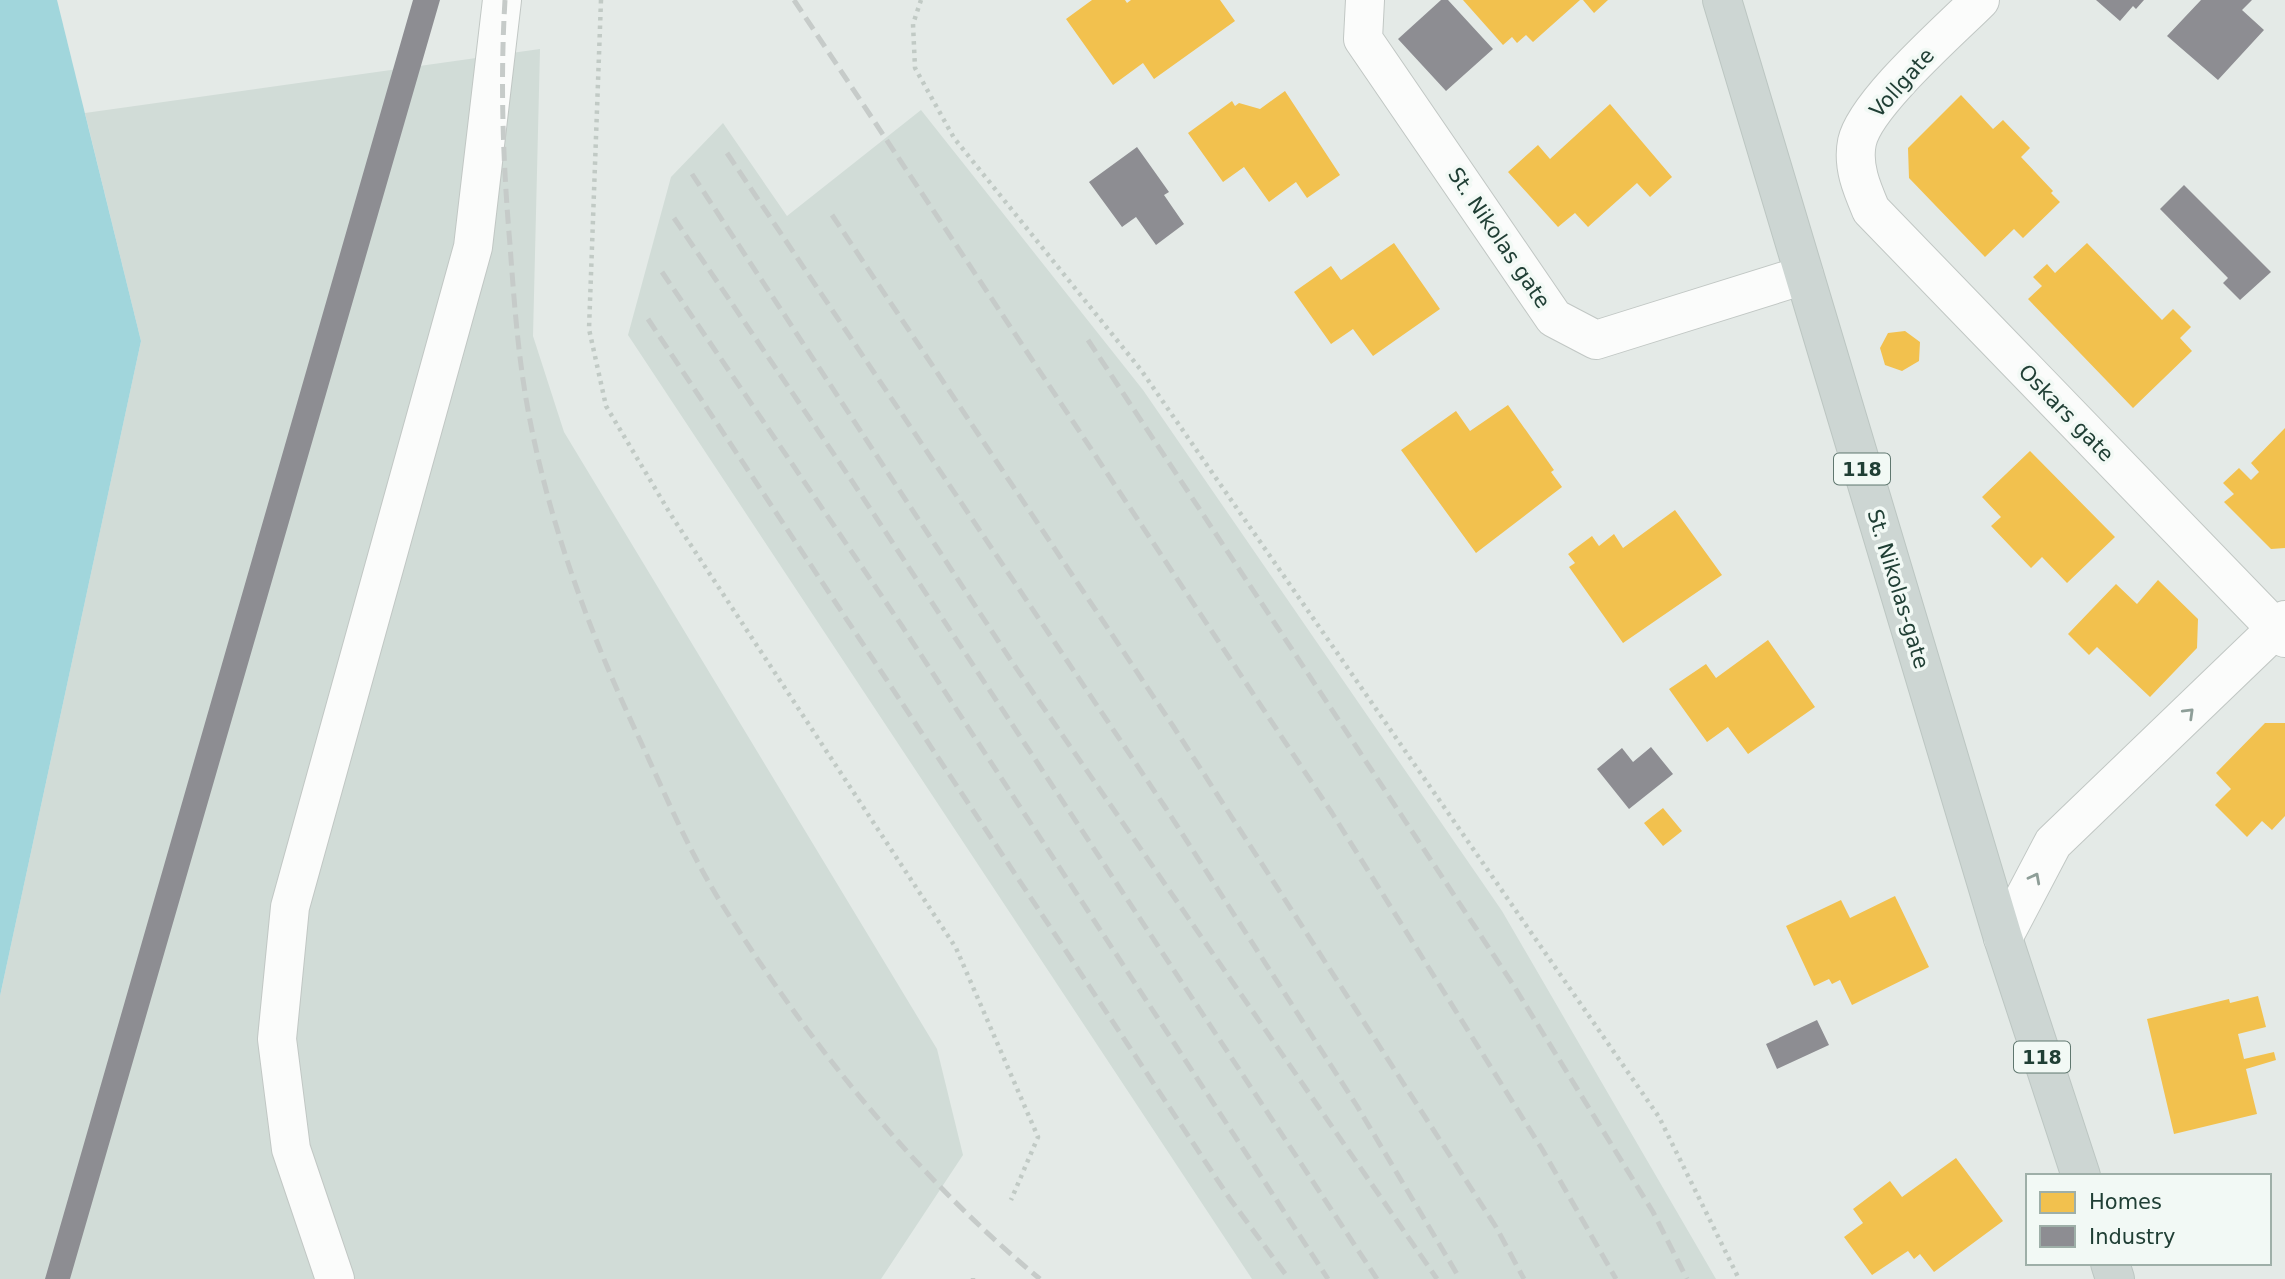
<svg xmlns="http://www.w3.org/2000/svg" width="2285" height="1279" viewBox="0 0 2285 1279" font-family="'DejaVu Sans',sans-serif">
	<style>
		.built { fill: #d1dcd7 }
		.water { fill: #a1d6dc }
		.homes { fill: #f2c14e }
		.industry { fill: #8d8d92 }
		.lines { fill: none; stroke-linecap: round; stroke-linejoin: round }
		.minor-casing { stroke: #c1c7c4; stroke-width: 40 }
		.primary-casing { stroke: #bcc6c2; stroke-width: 40 }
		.path { stroke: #c1cac5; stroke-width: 4.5; stroke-dasharray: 3.5 5; stroke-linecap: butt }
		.minor { stroke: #fbfcfb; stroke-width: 38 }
		.primary { stroke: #cdd6d3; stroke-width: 38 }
		.rail { stroke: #c6cbc9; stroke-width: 5; stroke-dasharray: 14 7; stroke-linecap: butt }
		.oneway { stroke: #8e9e98 }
		.labels { text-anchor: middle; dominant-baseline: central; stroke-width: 7; stroke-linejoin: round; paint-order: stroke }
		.shield { fill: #f2f9f5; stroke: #5f776f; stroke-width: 2 }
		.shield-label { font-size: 19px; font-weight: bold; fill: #203f35 }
		.street-label { font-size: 21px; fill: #203f35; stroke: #f2f9f5 }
	</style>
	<rect width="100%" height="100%" fill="#e4eae7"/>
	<path class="built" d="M540,49L533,336L564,432L937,1049L963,1155L881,1279H0V996L141,341L85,113Z
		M921,110L1143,390L1502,911L1716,1279H1252L628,335L671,177L723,123L787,216Z"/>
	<path class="water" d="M0,0H57L141,341L0,996Z"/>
	<path class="homes" d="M1092,0H1125L1127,3L1131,0H1220L1235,21L1154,79L1143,63L1113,85L1066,19Z
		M1463,0H1580L1533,42L1526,35L1517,43L1512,37L1503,45Z
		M1583,0H1608L1594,13Z
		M1285,91L1340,175L1307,198L1296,182L1269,202L1244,167L1223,182L1188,133L1232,101L1235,106L1239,103L1260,109Z
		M1961,95L1993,129L2003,120L2030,148L2021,157L2053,191L2051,193L2060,202L2023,238L2014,229L1985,257L1909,178L1908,148Z
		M1610,104L1672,177L1650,197L1637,183L1588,227L1575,213L1558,227L1508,172L1538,145L1550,159Z
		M1394,243L1440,309L1373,356L1353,329L1331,344L1294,292L1331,266L1341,280Z
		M2087,243L2162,320L2173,309L2191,327L2180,338L2192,351L2133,408L2028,299L2042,286L2033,277L2047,264L2055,273Z
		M1905,331L1920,342L1919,361L1902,371L1885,365L1880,348L1888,333Z
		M1508,405L1554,470L1551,472L1562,487L1476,553L1401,450L1456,411L1470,431Z
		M2285,428V548L2271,549L2224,502L2234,494L2223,483L2239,468L2251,480L2259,472L2251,463Z
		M2030,451L2115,537L2067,583L2042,557L2031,568L1991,526L2001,517L1982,497Z
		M1675,510L1722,575L1623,643L1569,567L1575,563L1568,554L1592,536L1599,546L1614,534L1623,548Z
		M2158,580L2198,619L2197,648L2150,697L2097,647L2089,655L2068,634L2116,584L2137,604Z
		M1768,640L1815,707L1748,754L1728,727L1707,742L1669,689L1706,664L1716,678Z
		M2265,723H2285V816L2272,830L2262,821L2247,837L2215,805L2231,789L2216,773Z
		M1663,808L1682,831L1663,846L1644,823Z
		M1895,896L1929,967L1852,1005L1840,980L1832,984L1829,979L1814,986L1786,926L1841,900L1850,918Z
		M2258,996L2266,1027L2238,1034L2244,1059L2274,1052L2276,1060L2246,1069L2257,1114L2174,1134L2147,1019L2229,999L2230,1003Z
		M1956,1158L2003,1221L1934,1272L1920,1254L1914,1259L1908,1251L1872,1275L1844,1237L1863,1223L1853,1209L1890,1181L1902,1197Z"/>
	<path class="industry" d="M413,0H440L70,1279H45Z
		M1441,0H1448L1493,49L1446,91L1398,39Z
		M2096,0H2144L2136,9L2133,6L2120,21Z
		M2201,0H2252L2242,10L2264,30L2218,80L2167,36Z
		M1137,147L1169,192L1164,195L1184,224L1156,245L1136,217L1122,227L1089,182Z
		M2184,185L2271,272L2240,300L2223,283L2228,278L2160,209Z
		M1651,747L1673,774L1629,809L1597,769L1622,748L1633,762Z
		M1817,1020L1829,1045L1777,1069L1766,1044Z"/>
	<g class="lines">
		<defs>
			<path id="minor" d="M1365,0L1363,39L1554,318L1596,340L1804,275
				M1980,0C1950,30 1865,104 1857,142C1852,166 1862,189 1871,210L2285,638
				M2003,938L2053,843L2285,620
				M335,1279L291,1149L277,1039L290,907L473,247L502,0"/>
			<path id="primary" d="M1722,0L2003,938L2081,1176
				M2110,1263L2115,1279"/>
		</defs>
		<use href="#minor" class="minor-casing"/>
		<use href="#primary" class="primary-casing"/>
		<path class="path" d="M601,0L589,329L606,406L671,515L956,948L1038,1137L1011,1200
			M921,0L913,24L915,68L954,138L1141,370L1659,1117L1739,1279
			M973,1279V1278"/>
		<use href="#minor" class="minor"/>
		<use href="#primary" class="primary"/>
		<path class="rail" d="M505,0C500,82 503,163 510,245C514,300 518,356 528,410C549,524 590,634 639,738C665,794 690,854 723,906C809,1043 915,1176 1040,1279
			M794,0L1332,813L1542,1149L1616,1279
			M727,153L1165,807L1357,1106L1460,1279
			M692,174L1012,662L1437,1279
			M832,215L1173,726L1496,1227L1524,1279
			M674,218L850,478L1377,1279
			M662,272L902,626L1328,1279
			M648,319L1230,1199L1289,1279
			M1088,340L1512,983L1653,1212L1687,1279"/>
	</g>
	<defs><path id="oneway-chevron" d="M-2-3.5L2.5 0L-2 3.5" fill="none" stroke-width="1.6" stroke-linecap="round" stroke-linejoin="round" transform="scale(1.75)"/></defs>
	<g class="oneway">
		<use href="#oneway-chevron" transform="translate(2189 713) rotate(-44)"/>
		<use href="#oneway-chevron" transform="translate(2035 878) rotate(-62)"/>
	</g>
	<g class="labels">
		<g class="shield">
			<rect x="1834" y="453.5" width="56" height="31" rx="5"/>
			<rect x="2014" y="1041.5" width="56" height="31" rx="5"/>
		</g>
		<g class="shield-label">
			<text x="1862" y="469">118</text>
			<text x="2042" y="1057">118</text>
		</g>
		<g class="street-label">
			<text transform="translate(1902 83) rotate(-48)">Vollgate</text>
			<text transform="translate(1499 238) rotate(56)">St. Nikolas gate</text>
			<text transform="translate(2066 413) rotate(46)">Oskars gate</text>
			<text transform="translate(1898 589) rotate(73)">St. Nikolas-gate</text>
		</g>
	</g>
	<rect x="2026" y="1174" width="245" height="91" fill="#f2f9f5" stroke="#9eafa8" stroke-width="2"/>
	<rect x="2040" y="1192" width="35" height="21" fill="#f2c14e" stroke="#9eafa8" stroke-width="2"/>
	<text x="2089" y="1209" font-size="21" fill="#203f35">Homes</text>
	<rect x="2040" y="1226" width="35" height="21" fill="#8d8d92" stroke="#9eafa8" stroke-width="2"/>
	<text x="2089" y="1244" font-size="21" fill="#203f35">Industry</text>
</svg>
